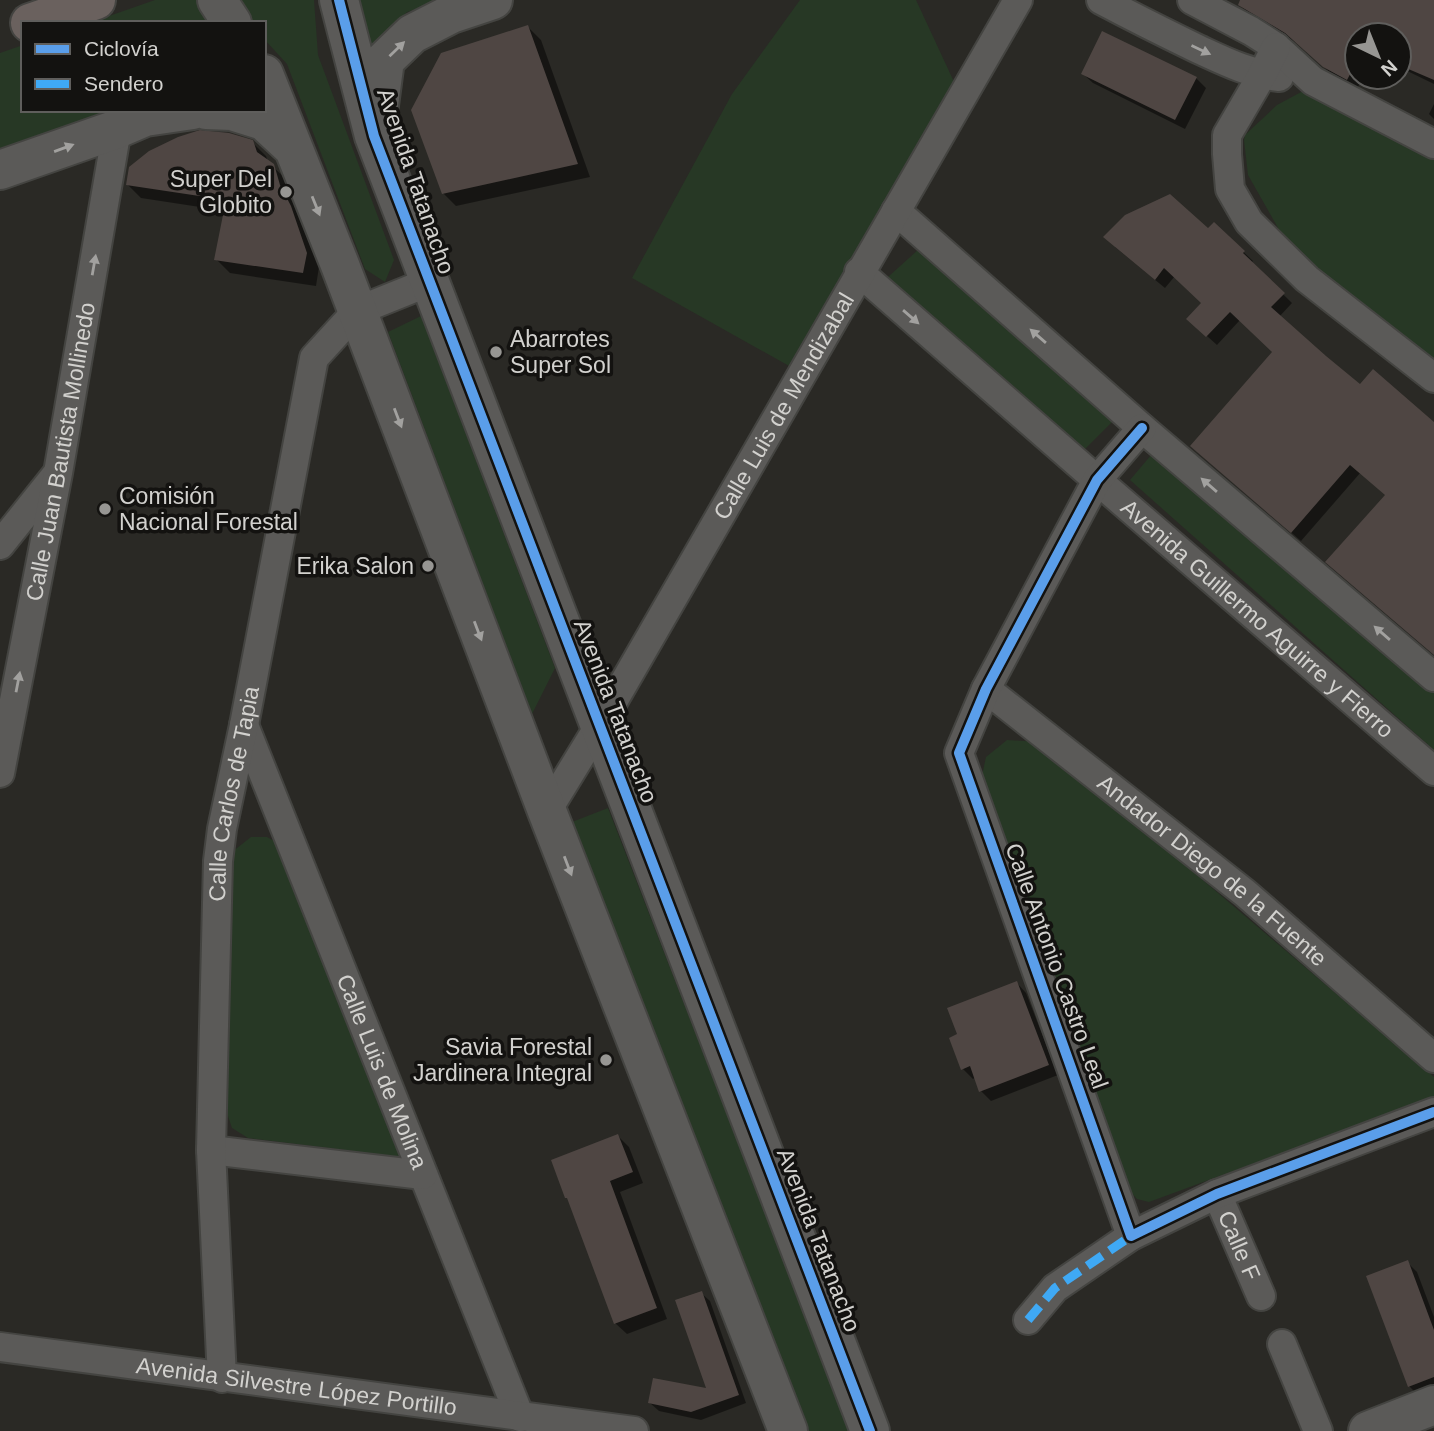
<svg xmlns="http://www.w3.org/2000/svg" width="1434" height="1431" viewBox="0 0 1434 1431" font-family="Arial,sans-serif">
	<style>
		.green { fill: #273825 }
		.shadow { fill: #0007 }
		.building { fill: #4f4643 }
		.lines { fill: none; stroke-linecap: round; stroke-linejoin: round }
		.street-casing { stroke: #444441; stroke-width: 32 }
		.secondary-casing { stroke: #444441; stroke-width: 42 }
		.highway-casing { stroke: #444441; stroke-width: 42 }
		.street { stroke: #5b5a58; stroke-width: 28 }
		.secondary { stroke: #5b5a58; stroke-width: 38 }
		.highway { stroke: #6a615e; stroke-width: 38 }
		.quiet { stroke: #3fa9f5; stroke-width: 9; stroke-dasharray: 18 9; stroke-linecap: butt }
		.cycleway-casing { stroke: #131210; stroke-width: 15 }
		.cycleway { stroke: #5a9eea; stroke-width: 10 }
		.oneway { fill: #a2a19f }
		.poi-dot { fill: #979693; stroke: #131210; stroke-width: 2.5 }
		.labels { text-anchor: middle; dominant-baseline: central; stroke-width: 7; stroke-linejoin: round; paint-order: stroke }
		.poi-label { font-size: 23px; fill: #d2d1ce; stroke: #131210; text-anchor: end }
		.street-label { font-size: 23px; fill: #d2d1ce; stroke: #131210 }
	</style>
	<rect width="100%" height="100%" fill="#2a2925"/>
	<path class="green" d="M155,0H217L227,23H89Z
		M242,0H314L318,55L394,260L385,282L365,269L287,64L264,39V23H251Z
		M347,0H444L407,12L364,58Z
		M800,0H916L955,84L791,367L632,278L732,94Z
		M23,45V110H136L0,157V53Z
		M1303,91H1324L1434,144V376L1307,279L1248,175L1244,140L1245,135L1277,105Z
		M919,249L1114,420L1084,450L888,277Z
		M421,316L555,668L532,714L388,332Z
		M1152,454L1434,693V750L1130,480Z
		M1007,740L1041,742L1434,1077V1097L1149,1202L1137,1199L1127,1188L980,785L986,757Z
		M608,808L850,1431H809L572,822Z
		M251,837H267L283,846L410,1158L248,1138L232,1128L228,1116V875L232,852Z"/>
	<path class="shadow" d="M1242,0H1422L1434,6V84L1399,67V35H1357V77H1363L1357,89L1335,77L1297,43L1250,15L1240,5Z
		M528,27L541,40L590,177L456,206L443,193Z
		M1083,74L1196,78L1206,88L1185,129L1093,83Z
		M1434,104V119L1429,114Z
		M252,142L266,156L268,162L287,180L293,201L304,222L319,267L316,286L230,273L216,259L226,211L141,198L128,185Z
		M1214,224L1253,261L1251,263L1292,303L1279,317L1360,387L1434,425V654L1387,496L1361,472L1301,541L1202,455L1274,352L1240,320L1217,345L1198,328L1203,303L1175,276L1165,288L1115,247L1209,230Z
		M1017,983L1026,993L1058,1075L991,1101L981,1091L976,1077L973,1079L963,1069L960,1035Z
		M618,1136L629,1147L643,1183L620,1192L667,1319L627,1334L615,1323L569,1200Z
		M1407,1262L1417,1272L1434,1317V1390L1419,1396L1409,1386Z
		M701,1293L710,1301L746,1403L701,1420L659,1411L650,1403L709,1391Z"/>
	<path class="building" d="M1240,0H1434V80L1399,65V35H1357V61L1347,80L1323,67L1285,33L1238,5Z
		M528,25L578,164L442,194L411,110L441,53Z
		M1102,31L1197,77L1175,120L1081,74Z
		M200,130L229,133L253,140L257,152L274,164L280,185L291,206L307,253L303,273L214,260L226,200L126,185L129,167L149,151L178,137Z
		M1170,194L1208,228L1214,222L1245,251L1243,253L1285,293L1271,307L1326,356L1360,384L1373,369L1434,422V655L1325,562L1385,495L1350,465L1291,533L1190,446L1272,352L1230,312L1206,337L1186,319L1201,303L1164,268L1155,280L1103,237L1125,215Z
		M1017,981L1049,1065L979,1092L970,1066L961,1070L949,1038L957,1034L947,1008Z
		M618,1134L633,1172L610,1181L657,1308L614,1324L567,1198H565L551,1160Z
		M1408,1260L1434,1330V1377L1408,1387L1366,1276Z
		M702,1291L739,1395L691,1412L648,1403L653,1378L706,1388L675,1300Z"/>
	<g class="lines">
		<defs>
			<g id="street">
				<path d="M1101,0C1133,17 1165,33 1198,49C1224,61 1250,74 1279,77"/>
				<path d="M1192,0L1251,31L1276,47L1313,81L1434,144"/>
				<path d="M1276,47L1262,75L1227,135V154L1230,189L1249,222L1307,279L1434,378"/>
				<path d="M896,211L1142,428L1434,677"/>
				<path id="s1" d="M859,272L1097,480L1434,771"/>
				<path d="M0,545L56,475"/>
				<path id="s2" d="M986,689L1245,893L1434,1058"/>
				<path id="s3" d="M244,725L520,1417"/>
				<path id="s4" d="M0,773L58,473L117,129"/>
				<path id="s5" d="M547,811L599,726L1018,0"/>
				<path d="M211,1150L423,1175"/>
				<path id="s6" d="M1217,1194L1261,1296"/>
				<path d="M1131,1236L959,753L986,689L1097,480L1142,428"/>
				<path d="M1028,1320L1055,1288L1131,1236L1217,1194L1434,1112"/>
				<path d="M1282,1344L1318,1431"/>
				<path id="s7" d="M0,1347L634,1431"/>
				<path id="s8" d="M222,1378L211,1150L218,861L222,829L244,725L314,358L357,311L429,282"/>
			</g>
			<path id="secondary" d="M217,0L232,23
				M339,0L374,136L870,1431
				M264,74L340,265L547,811L788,1431
				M206,110L232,111L264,121L293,148
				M377,120L385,60L412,34L451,14L493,0
				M0,170L117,129L145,117L193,110
				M1368,1431L1434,1405"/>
			<path id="highway" d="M30,23L96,0"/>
		</defs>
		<use href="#street" class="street-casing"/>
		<use href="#secondary" class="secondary-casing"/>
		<use href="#highway" class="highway-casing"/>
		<use href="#street" class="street"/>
		<use href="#secondary" class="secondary"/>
		<use href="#highway" class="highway"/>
		<path class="quiet" d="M1028,1320L1055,1288L1131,1236"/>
		<defs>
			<path id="cycleway" d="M339,0L374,136L870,1431
				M1142,428L1097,480L986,689L959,753L1131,1236L1217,1194L1434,1112"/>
		</defs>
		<use href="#cycleway" class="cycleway-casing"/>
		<use href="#cycleway" class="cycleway"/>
	</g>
	<defs><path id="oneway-solid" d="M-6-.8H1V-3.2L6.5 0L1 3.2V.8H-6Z" transform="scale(1.75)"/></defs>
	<g class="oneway">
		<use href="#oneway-solid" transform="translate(397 49) rotate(-44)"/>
		<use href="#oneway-solid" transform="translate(1201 50) rotate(25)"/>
		<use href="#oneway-solid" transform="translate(64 148) rotate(-20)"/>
		<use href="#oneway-solid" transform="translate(316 206) rotate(68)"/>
		<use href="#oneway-solid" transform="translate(94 265) rotate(-80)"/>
		<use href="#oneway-solid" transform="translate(911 317) rotate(41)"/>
		<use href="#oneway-solid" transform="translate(1038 336) rotate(-139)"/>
		<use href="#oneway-solid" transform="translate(398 418) rotate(69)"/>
		<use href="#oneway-solid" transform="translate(1209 485) rotate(-139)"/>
		<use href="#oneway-solid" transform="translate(478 631) rotate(69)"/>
		<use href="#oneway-solid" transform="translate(1382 633) rotate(-139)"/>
		<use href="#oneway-solid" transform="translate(18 682) rotate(-79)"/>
		<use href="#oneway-solid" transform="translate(568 866) rotate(69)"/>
	</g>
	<g class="poi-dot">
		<circle cx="286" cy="192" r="7"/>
		<circle cx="496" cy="352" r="7"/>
		<circle cx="105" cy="509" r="7"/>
		<circle cx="428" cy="566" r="7"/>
		<circle cx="606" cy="1060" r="7"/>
	</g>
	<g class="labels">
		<g class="poi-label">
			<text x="272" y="179">Super Del<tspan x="272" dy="26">Globito</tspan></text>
			<text x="510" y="339" text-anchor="start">Abarrotes<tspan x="510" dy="26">Super Sol</tspan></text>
			<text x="119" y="496" text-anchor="start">Comisión<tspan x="119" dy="26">Nacional Forestal</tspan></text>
			<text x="414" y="566">Erika Salon</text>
			<text x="592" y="1047">Savia Forestal<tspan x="592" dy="26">Jardinera Integral</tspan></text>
		</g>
		<g class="street-label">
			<text transform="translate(416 181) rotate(71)">Avenida Tatanacho</text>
			<text stroke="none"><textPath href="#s5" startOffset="469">Calle Luis de Mendizabal</textPath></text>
			<text stroke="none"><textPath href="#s4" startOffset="327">Calle Juan Bautista Mollinedo</textPath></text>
			<text stroke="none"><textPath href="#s1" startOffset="528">Avenida Guillermo Aguirre y Fierro</textPath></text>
			<text transform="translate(616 711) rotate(69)">Avenida Tatanacho</text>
			<text stroke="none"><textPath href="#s8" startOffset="586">Calle Carlos de Tapia</textPath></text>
			<text stroke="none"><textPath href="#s2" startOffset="290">Andador Diego de la Fuente</textPath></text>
			<text transform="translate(1057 966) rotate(70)">Calle Antonio Castro Leal</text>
			<text stroke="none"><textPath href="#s3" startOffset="373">Calle Luis de Molina</textPath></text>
			<text transform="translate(819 1240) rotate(69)">Avenida Tatanacho</text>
			<text stroke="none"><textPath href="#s6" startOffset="56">Calle F</textPath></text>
			<text stroke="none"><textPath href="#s7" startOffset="299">Avenida Silvestre López Portillo</textPath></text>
		</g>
	</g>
	<rect x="21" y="21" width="245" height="91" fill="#131210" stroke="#5f5e5c" stroke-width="2"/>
	<rect x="35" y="44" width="35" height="10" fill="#5a9eea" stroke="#5f5e5c" stroke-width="2"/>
	<text x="84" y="56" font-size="21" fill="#d2d1ce">Ciclovía</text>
	<rect x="35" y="79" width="35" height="10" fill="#3fa9f5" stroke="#5f5e5c" stroke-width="2"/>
	<text x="84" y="91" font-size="21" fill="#d2d1ce">Sendero</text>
	<g transform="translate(1378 56) rotate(137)"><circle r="33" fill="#131210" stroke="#5f5e5c" stroke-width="2"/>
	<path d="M0-5L12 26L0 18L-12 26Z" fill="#979693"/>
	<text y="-10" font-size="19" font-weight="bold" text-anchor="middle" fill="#d2d1ce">N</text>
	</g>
</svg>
